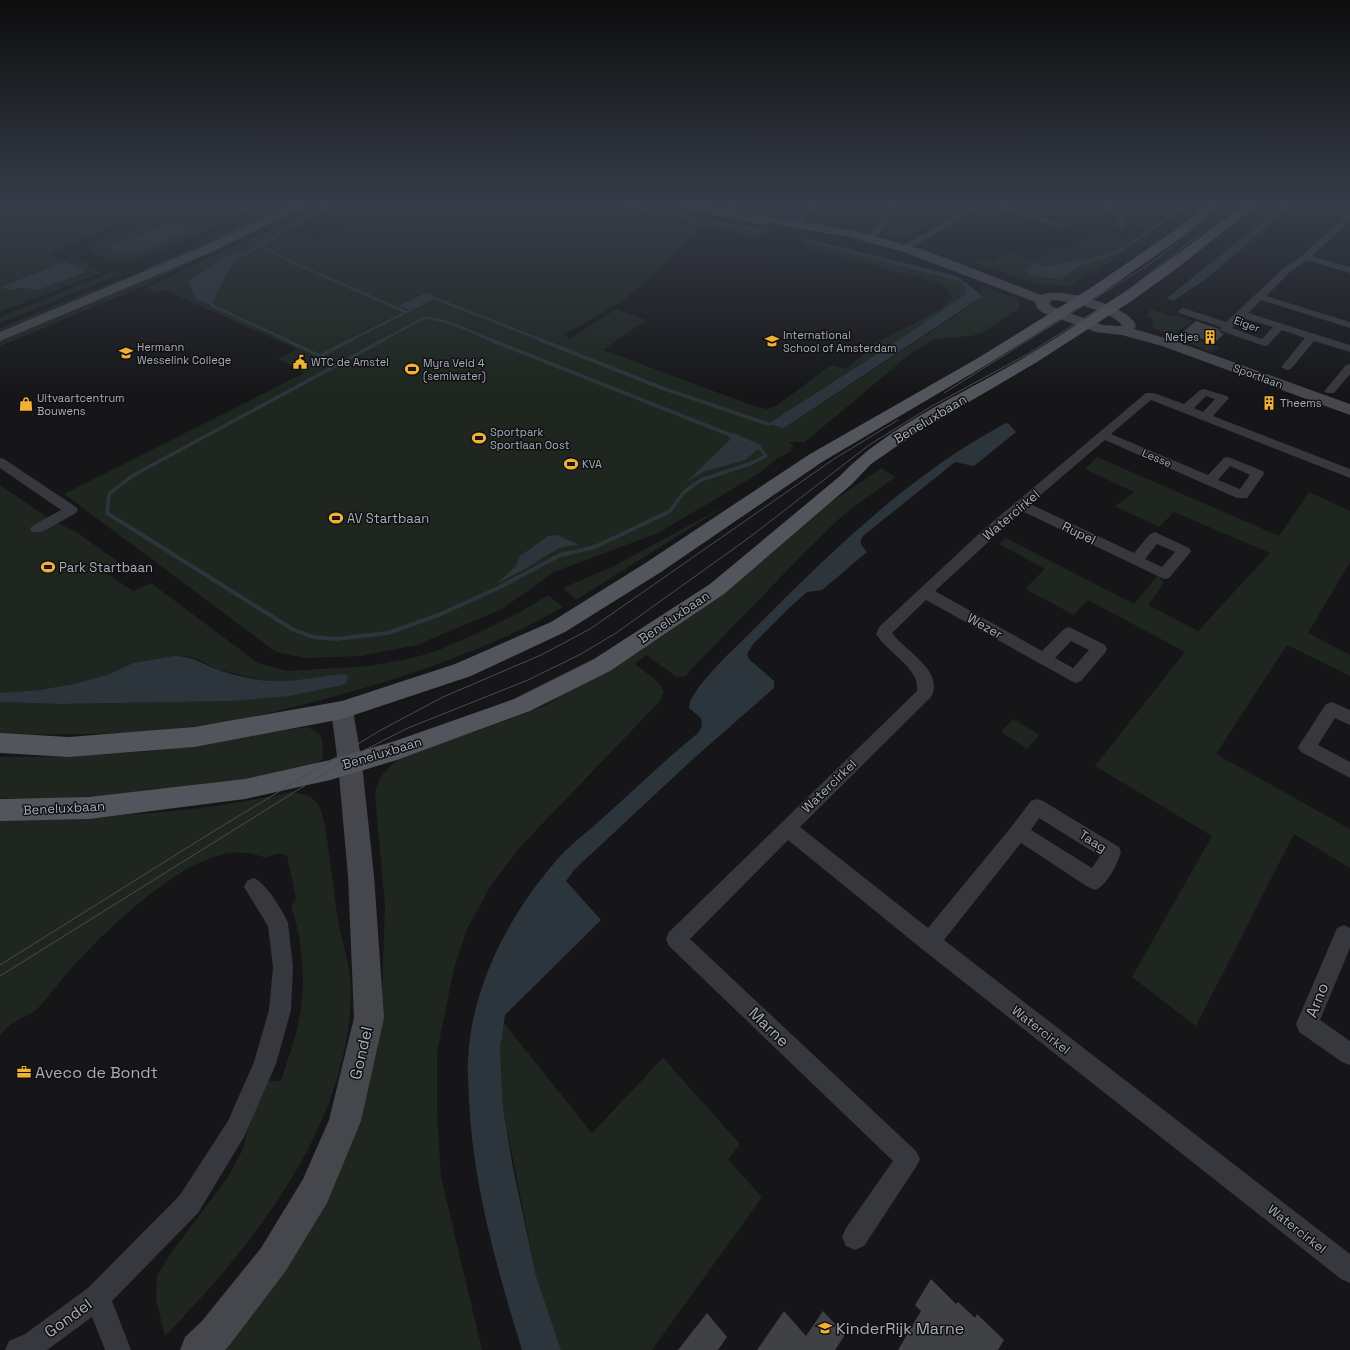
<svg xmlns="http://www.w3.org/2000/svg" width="1350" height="1350" viewBox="0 0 1350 1350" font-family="'Space Grotesk',sans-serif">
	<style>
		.green { fill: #1e261f; fill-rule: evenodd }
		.water { fill: #2c353c }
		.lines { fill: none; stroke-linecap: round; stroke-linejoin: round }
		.stream-far2 { stroke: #2c353c; stroke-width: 2.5 }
		.stream-far1 { stroke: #2c353c; stroke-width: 3.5 }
		.stream { stroke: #2c353c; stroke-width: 4 }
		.building { fill: #404145 }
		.street { fill: #37383d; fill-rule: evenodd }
		.secondary { fill: #45474d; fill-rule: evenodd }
		.primary { fill: #53555c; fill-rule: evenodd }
		.tram { stroke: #4a4c52; stroke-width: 1 }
		.labels { text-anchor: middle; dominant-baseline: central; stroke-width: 3; stroke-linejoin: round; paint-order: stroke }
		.far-street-label { font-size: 11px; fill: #a8adb8; stroke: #111113 }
		.far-poi-label { font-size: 11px; fill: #a8adb8; stroke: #111113; text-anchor: start }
		.street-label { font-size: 13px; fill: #a8adb8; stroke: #111113 }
		.poi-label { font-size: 13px; fill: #a8adb8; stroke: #111113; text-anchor: start }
		.near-street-label { font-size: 16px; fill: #a8adb8; stroke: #111113 }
		.near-poi-label { font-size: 16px; fill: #a8adb8; stroke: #111113; text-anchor: start }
	</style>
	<rect width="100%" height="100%" fill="#161618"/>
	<path class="green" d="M0,204H102L137,218L85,237L49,254L61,261L74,256L103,272L0,312ZM85,272L38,290L21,288L10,290Z
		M197,204H260L169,248L118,264L89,251L96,246V242Z
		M286,204H296L253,226L148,272L143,269L186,251L192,247Z
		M333,204H343L299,228L302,229L295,233L314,240L397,204H608L764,233L758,237L702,226L639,288L628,295V298L564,335L571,338L616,309L646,320L603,350L757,407L768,409L776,406L831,365L846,369L876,343L941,309L952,297L945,286L939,283L800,246L803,241L958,281L964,285L966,294L900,339L784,428L977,301L983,296L980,292L982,286L1018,299L1020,308L982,333L971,336L934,339L910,354L805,442H789L794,446L790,449H795L778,458L758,474L658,533L554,572L502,609L417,645L360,656L306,658L276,652L64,494L304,373L279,359L297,349L165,290L156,294L147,287L322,205L248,250L225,257L188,281L196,299L211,305L234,260L247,255Z
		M903,204L944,217L904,238L884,234Z
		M985,207L1011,213C999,219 980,228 968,216Z
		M1127,208L1163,218L1144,231L1136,228L1125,209Z
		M1094,232L1126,241L1132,236L1135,238L1116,252L1047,266L1035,264L1024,271L1033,276L1054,280L1074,271L1077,268L1116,255L1120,256L1067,287L1055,284L1042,285L972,262L981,257L991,261L1007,251L1035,260L1055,247L1068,251Z
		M208,252L149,284L0,346V339Z
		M116,270L120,273L118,275L0,323V317Z
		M120,279H125L0,334V328Z
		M1150,309L1173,317L1177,315L1193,321L1177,332L1219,347L1212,353L1153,328L1152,319L1146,315Z
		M1097,457L1279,536L1309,492L1350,511V562L1308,633L1350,655V676L1287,645L1216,754L1350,829V868L1294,834L1196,1026L1132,977L1212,836L1095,766L1185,652L1088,600L1074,615L1025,589L1045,569L999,544L1006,538L1134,604L1158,575L1164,583L1148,605L1198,631L1270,553L1174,512L1159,527L1115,506L1134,492L1085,469Z
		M881,468L895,477L843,515L804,553L685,676L677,677L646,655L635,664L658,682L664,691L660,701L520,847L491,885L467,929L454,968L437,1052V1113L441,1177L482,1350H219L251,1312L382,995L385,905L375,796C376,778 386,770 399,759L544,706L659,639L722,595L833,501Z
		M0,485L54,522L75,531L120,563L106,573L133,591L151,583L258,663L287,671L369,666L413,658L439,650L478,633L520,612L548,595L563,607C497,645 424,671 350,692C285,711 219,726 151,731C101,735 51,735 0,734V702L60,704L231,701L343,674L298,681L270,682L216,669L200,660L186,656H173L133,663L107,675L73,684L39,690L0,693Z
		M727,505L576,600L563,588L612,567Z
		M1013,719L1039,735L1027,749L1001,732Z
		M306,727C326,733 322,739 323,758L316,765L286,772L163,793L59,798H0V757L74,756L154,751Z
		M292,792C301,794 311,795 317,803C326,814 329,859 332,876C334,892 336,909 339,925C344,947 351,971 351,993C348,1128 254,1244 165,1336L156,1300L157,1276L169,1256L228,1177L243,1149L249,1125L265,1081H281C289,1055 300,1027 302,1000C305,971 301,934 291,906L296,899L287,856C279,851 273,855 266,858C252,852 236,851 221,855C170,868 110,927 74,965C61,979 50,996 37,1009C32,1014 22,1017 16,1021C10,1024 5,1030 0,1035V817C100,819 194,814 292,792Z
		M504,1023L592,1133L663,1058L740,1144L728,1160L762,1197L652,1350H561L536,1276L503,1108L500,1050Z"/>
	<path class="water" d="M324,204H333L247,255L234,260L211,305L196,299L188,281L225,257L248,250Z
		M608,204H622L766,230L764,233Z
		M1185,204H1191L1120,253L1077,268L1061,280L1033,276L1024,271L1035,264L1047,266L1116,252Z
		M1284,204H1296L1269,225L1206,279L1173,301L1167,298Z
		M177,220L187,233L139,251L124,253L109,247Z
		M805,238L957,276L983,296L784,428L768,424L900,339L966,294L964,285L958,281L803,241Z
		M67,262L86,272L38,290L21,288L10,290L0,287Z
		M425,293L435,296L409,309L399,306Z
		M1006,423L1009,424L1016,432L974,466L955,462L863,536C858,543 862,546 867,552L822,590L807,592L788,609L753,644L747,654L749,659L774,681V688L692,760L575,869L566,881L601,920L505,1015L500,1050L503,1108L513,1168L536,1276L561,1350H522C497,1269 473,1185 469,1100C469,1087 467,1073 468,1061C471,987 508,917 555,862C569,845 589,831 605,816C636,788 666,759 698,733L702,726L701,718L689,708C690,689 731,652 745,638C825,558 905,477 1006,423Z
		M727,433L737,434L762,446L745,460L703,472L686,482L729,441L730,437Z
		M557,535L579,545C558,546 552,552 535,563C523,571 509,577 496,584L516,566L520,556L548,536Z
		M173,656C192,656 199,662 216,669C226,673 238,676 249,678C281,686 311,677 343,674L348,676L346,683L342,685L289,696L231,701L60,704L0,702V693L39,690L73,684L107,675L133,663Z"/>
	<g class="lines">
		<path class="stream-far2" d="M257,243L287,260L406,312
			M211,305L289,341
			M349,341L434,298L544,341
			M381,341L424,318C447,318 472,333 494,341"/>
		<path class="stream-far1" d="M286,340L320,356L351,340
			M491,340L758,446L766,456L749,464L701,480L684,492L670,511L664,514
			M541,340L662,388L768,424
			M107,514L109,494L132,476L383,340"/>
		<path class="stream" d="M107,513L292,629L313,637L336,639L388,633L441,614L498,588L560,555L595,547L666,513"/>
	</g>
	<path class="building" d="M1196,321L1219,329L1220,332L1224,334L1214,343L1183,332Z
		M931,1279L956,1304L958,1302L975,1318L977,1314L1004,1340L998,1350H898L921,1311L915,1305Z
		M784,1311L806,1336L823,1311L845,1335L835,1350H757Z
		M707,1313L727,1337L718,1350H678Z"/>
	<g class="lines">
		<path class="street" d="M728,204H736L727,215H721L720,213Z
			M809,204H817L798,229H792L791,227Z
			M893,204H901L874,241H868L866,239Z
			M976,204H999L1068,226L1064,229L1061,228L986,204L907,250H901L899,248Z
			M1095,204H1107L1122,209L1126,226L1125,228L1122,229L1118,226L1115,212Z
			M1350,213V221L1312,256L1350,267V273L1307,260L1290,272L1266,296L1350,322V328L1261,300L1248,313L1350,345V352L1314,341L1291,369L1287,370L1281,367L1305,338L1282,330L1268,345L1264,346L1221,331L1220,329L1221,327L1179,313L1178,311L1183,308L1226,322L1284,268L1303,255L1347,214ZM1243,318L1273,327L1262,339L1232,328Z
			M1350,364V374L1334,393H1326L1324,391L1326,389L1346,365Z
			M1204,389L1227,396L1229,398L1213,416L1350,469V478L1151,400L1111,434L1208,475L1224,458L1228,457L1263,471L1264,474L1247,498H1237L1105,440L1030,504L1134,553L1150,534L1155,532L1189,548L1191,551L1189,554L1169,578L1164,579L1022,511L935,591L1042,651L1064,629L1069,627L1105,645L1107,649L1105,653L1081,681L1075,683L926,600L892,633C905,651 945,671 931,697L800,827L928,928L1012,826L1031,801L1037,799L1043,801L1119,847L1121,853C1116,865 1108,885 1095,890L1088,887L1021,843L944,940L1350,1254V1283L1341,1279L922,949L788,840L690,939L916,1151L920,1159L916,1167L864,1246L855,1250L846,1246L842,1237L846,1228L893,1161L669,946L666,939L669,932L917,691C920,669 890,654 879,638L876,634L880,626L983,530L1146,393H1154L1184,404L1200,390ZM1206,396L1215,399L1203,412L1194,408ZM1230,466L1250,475L1240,489L1218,480ZM1157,544L1175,552L1162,567L1145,559ZM1071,641L1089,650L1073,668L1055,658ZM1039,818L1100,856L1092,868L1031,830Z
			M0,458L4,459L76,507L78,510L76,513L42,532H32L30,529L32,526L61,510L0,468Z
			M1332,702L1350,710V725L1335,718L1318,745L1350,762V778L1301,752L1298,747L1326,704Z
			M254,878C266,883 283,911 288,923L293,967L291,1010L276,1064L244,1137L198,1213L112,1301L131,1350H105L92,1317L47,1350H5L9,1341L25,1334L88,1288L180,1195L228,1121L254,1062L269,1010L273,967L268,926L244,887L247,881Z
			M1344,925L1350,928V948L1320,1020L1350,1041V1065L1342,1062L1299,1032L1296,1024L1337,928Z"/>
		<path class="secondary" d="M293,204H308L306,206L212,252L0,341V332L204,246Z
			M671,204H694L747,214L808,222L867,234L927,251L1041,295C1059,286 1131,306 1136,326L1134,329L1172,340L1350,404V415L1162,346L1122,335L1096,332L1043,313L1037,308L1035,302L901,251L848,237L769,223L764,225L677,207ZM1052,300C1070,301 1111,311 1122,325L1120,326L1103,325L1053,307L1049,304Z
			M342,701L350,704L353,710L362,764L374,876L384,1018L361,1121L327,1203L285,1272L228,1347L225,1350H180L185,1337L202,1321L261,1248L303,1179L329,1120L354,1018L348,876L338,764L331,710L334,704Z"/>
		<path class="primary" d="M1208,204H1221L1185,235L1099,295L988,364L822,462L661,572L565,632L471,676L342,719L194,747L69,757L0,753V733L69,737L194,727L342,701L455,664L551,622L647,562L810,454L978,358L1089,289L1177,229Z
			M1245,204H1258L1176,269L1127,304L1037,362L916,433L871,464L852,484L724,594L610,671L530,711L397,760L330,780L245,799L89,819L0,821V799L89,797L245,779L330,760L395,741L514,699L594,659L710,584L840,476C891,423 964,394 1027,356C1103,310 1174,257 1245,204Z"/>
		<path class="tram" d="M944,393L1148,265L1180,242
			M0,965L209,834L381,730L443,697L541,655L590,629L834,459L898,420
			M0,976L349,758L408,728L528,680L581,654L616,633L750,537L869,445L932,406L1028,354L1130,289L1238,204"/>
	</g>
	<linearGradient id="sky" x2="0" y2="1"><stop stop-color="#0c0c0d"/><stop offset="0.52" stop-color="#363c48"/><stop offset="1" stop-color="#363c48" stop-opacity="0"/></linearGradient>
	<rect width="1350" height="393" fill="url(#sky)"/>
	<defs>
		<symbol id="building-bare" viewBox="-9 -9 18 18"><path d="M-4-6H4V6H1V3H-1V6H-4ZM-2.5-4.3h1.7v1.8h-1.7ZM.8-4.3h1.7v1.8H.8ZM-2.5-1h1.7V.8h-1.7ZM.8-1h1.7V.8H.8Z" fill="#f2b134" stroke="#111113" stroke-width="2.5" paint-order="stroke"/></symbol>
		<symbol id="school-bare" viewBox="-9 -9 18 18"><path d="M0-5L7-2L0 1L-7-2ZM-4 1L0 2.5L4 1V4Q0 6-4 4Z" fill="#f2b134" stroke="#111113" stroke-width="2.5" paint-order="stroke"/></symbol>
		<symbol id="civic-bare" viewBox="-9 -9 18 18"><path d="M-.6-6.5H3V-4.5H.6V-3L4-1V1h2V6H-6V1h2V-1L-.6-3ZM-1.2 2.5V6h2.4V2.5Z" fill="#f2b134" stroke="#111113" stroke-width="2.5" paint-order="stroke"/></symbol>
		<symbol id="stadium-bare" viewBox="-9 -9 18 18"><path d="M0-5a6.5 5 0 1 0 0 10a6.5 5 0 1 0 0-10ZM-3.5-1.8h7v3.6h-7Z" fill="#f2b134" stroke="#111113" stroke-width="2.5" paint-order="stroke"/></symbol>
		<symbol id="shop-bare" viewBox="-9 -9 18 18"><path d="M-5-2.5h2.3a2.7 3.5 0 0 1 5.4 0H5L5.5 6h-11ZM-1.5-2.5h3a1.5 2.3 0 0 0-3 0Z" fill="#f2b134" stroke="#111113" stroke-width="2.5" paint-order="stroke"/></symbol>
		<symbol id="office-bare" viewBox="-9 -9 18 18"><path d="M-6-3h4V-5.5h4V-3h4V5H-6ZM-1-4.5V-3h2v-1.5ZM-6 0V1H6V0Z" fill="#f2b134" stroke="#111113" stroke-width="2.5" paint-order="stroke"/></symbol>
	</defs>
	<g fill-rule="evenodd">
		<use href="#building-bare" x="1200" y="327" width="20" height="20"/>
		<use href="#school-bare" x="762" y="331" width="20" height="20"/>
		<use href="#school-bare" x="116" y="343" width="20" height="20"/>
		<use href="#civic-bare" x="290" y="352" width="20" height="20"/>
		<use href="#stadium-bare" x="402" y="359" width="20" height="20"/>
		<use href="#building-bare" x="1259" y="393" width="20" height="20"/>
		<use href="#shop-bare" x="16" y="394" width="20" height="20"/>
		<use href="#stadium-bare" x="469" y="428" width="20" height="20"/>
		<use href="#stadium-bare" x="561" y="454" width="20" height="20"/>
		<use href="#stadium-bare" x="326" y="508" width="20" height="20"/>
		<use href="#stadium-bare" x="38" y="557" width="20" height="20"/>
		<use href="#office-bare" x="14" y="1062" width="20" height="20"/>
		<use href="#school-bare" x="815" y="1318" width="20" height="20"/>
	</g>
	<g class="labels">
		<g class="far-street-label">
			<text transform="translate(1247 324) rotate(20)">Eiger</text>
			<text transform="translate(1258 376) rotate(20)">Sportlaan</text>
			<text transform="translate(1157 458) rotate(23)">Lesse</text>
		</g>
		<g class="far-poi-label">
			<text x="783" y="335">International<tspan x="783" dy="13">School of Amsterdam</tspan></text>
			<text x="1199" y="337" text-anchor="end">Netjes</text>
			<text x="137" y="347">Hermann<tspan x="137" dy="13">Wesselink College</tspan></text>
			<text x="311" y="362">WTC de Amstel</text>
			<text x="423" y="363">Myra Veld 4<tspan x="423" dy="13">(semiwater)</tspan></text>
			<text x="37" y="398">Uitvaartcentrum<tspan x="37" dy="13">Bouwens</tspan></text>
			<text x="1280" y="403">Theems</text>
			<text x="490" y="432">Sportpark<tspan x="490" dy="13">Sportlaan Oost</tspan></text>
			<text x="582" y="464">KVA</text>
		</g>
		<g class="street-label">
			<text transform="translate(930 419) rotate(-31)">Beneluxbaan</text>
			<text transform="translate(1011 515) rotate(-40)">Watercirkel</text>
			<text transform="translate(1079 533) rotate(26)">Rupel</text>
			<text transform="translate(674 617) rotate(-34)">Beneluxbaan</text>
			<text transform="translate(985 626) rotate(29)">Wezer</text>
			<text transform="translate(382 753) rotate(-17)">Beneluxbaan</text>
			<text transform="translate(829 786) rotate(-44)">Watercirkel</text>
			<text transform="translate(64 808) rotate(-3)">Beneluxbaan</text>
			<text transform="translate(1093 841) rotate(32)">Taag</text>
			<text transform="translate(1041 1030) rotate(38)">Watercirkel</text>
			<text transform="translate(1297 1229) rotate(38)">Watercirkel</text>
		</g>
		<g class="poi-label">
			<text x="347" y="518">AV Startbaan</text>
			<text x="59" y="567">Park Startbaan</text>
		</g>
		<g class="near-street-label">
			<text transform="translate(1317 1000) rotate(-68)">Arno</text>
			<text transform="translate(769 1027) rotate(44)">Marne</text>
			<text transform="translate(361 1053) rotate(-77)">Gondel</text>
			<text transform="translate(68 1318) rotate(-36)">Gondel</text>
		</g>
		<g class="near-poi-label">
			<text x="35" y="1072">Aveco de Bondt</text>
			<text x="836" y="1328">KinderRijk Marne</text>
		</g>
	</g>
</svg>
